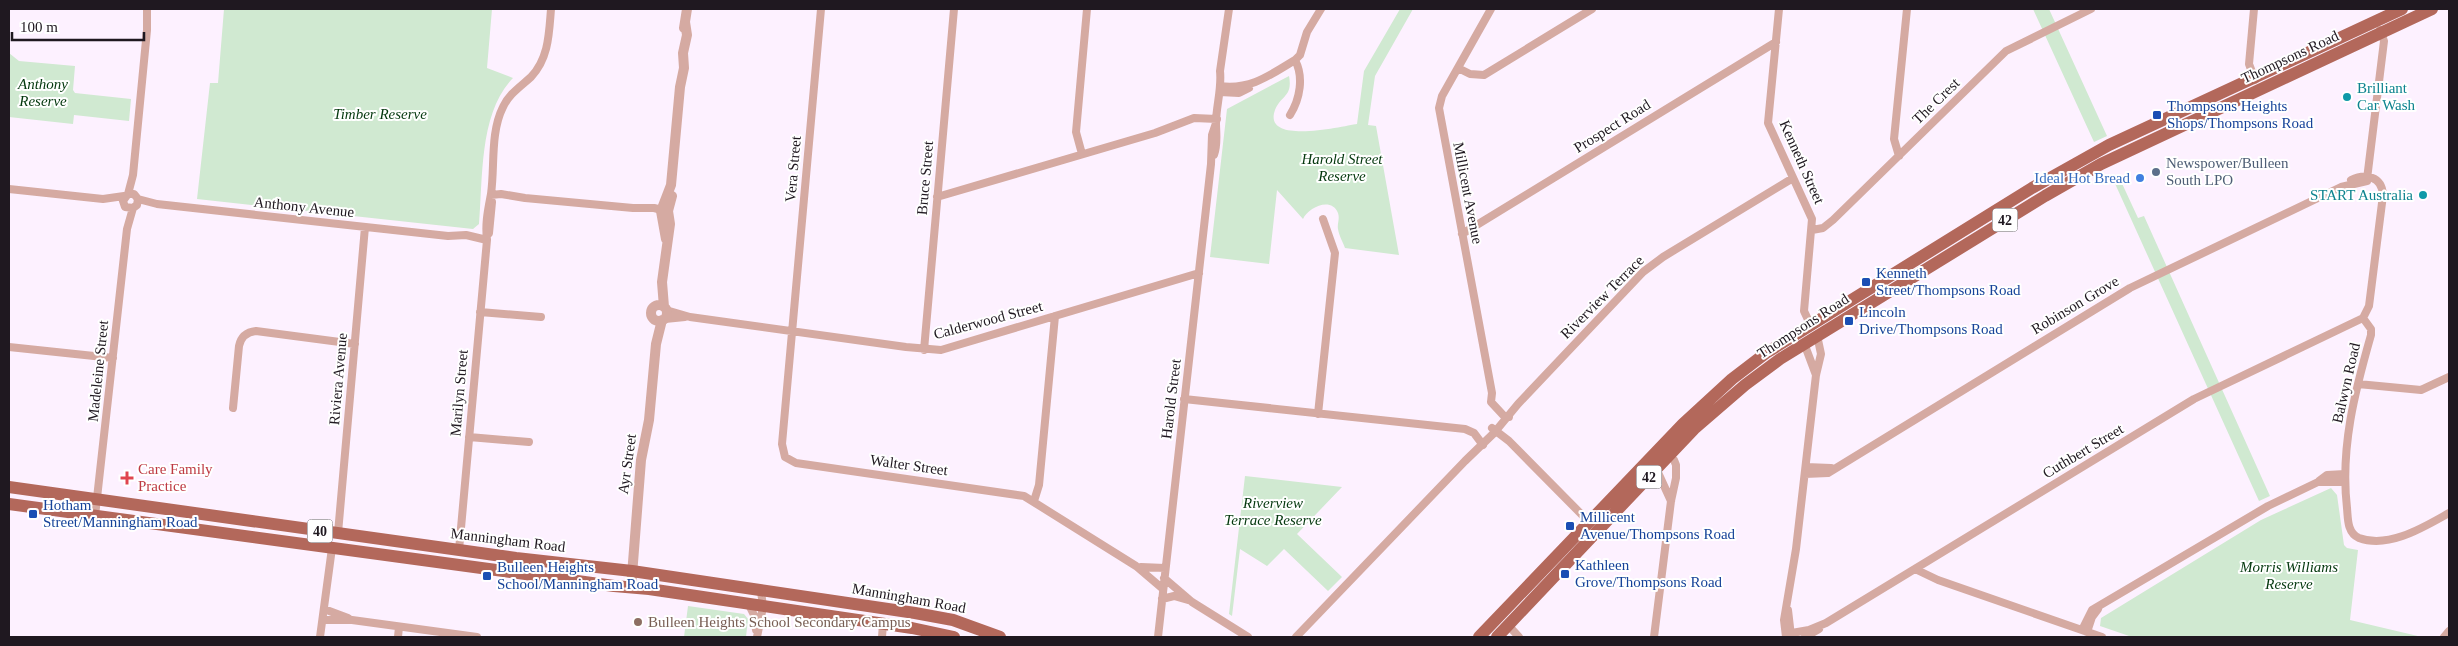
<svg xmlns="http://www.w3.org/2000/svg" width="2458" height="646" viewBox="0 0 2458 646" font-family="'Times New Roman',serif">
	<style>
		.green { fill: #d0e9d1 }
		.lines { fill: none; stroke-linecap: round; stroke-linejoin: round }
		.minor { stroke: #d5aaa2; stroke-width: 8 }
		.tertiary { stroke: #d5aaa2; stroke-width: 10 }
		.primary { stroke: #b3685b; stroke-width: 12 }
		.culture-dot { fill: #0f9aa8; stroke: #fff; stroke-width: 2 }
		.transit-dot { fill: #1a4fb4; stroke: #fff; stroke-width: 2 }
		.service-dot { fill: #5c6f8a; stroke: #fff; stroke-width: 2 }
		.shop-dot { fill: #3f7fe0; stroke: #fff; stroke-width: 2 }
		.health-dot { fill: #e0444e; stroke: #fff; stroke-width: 2 }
		.education-dot { fill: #8d6e63; stroke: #fff; stroke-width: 2 }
		.labels { text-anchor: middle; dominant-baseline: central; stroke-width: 4; stroke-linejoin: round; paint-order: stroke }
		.shield { fill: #fff; stroke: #625d63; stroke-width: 1 }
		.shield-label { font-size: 14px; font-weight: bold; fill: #1f1820 }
		.street-label { font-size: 15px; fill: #1f1820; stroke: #fff }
		.park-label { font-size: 15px; font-style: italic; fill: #03370d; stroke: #fff }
		.culture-label { font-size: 15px; fill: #0d838f; stroke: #fff; text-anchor: start }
		.transit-label { font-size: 15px; fill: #164399; stroke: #fff; text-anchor: start }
		.service-label { font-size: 15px; fill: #4e5e75; stroke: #fff; text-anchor: start }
		.shop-label { font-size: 15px; fill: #366cbe; stroke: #fff; text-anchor: end }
		.health-label { font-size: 15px; fill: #be3a42; stroke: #fff; text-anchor: start }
		.education-label { font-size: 15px; fill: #785e54; stroke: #fff; text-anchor: start }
	</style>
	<rect width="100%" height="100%" fill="#fdf1ff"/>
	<path class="green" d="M224,9H492L487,68L513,78C479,113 483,177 479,224L473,229L197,199L210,83H218Z
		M1400,9H1413L1375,76L1368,125L1376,126L1399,255L1345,248C1343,242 1339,236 1338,229C1337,224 1340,219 1338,213C1331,196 1308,208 1303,219L1277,190L1269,264L1210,257L1227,109L1289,76C1293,97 1281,95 1275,110C1262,146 1343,126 1357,124L1364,71Z
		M2033,9H2049L2107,136L2094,142Z
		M9,53L19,61L75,66L73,90L75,93L131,99L129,121L74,115L73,124L9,117Z
		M2112,177H2119L2138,218L2144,216L2270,496L2259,501Z
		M1245,476L1342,487L1297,534L1342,577L1328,591L1284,549L1267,566L1240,549L1232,616L1229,614Z
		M2331,488L2337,495L2344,545L2347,548L2358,550L2350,620L2422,637H2132L2100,626L2101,618L2261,520Z
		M688,606L744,614L748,619L746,637H684Z"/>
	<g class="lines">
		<path class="minor" d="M821,9L782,444L785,457L796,463L1024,496L1136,566L1163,589
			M1491,9L1442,96L1439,108L1492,393L1491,402L1504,416L1509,417
			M1779,9L1768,123L1812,219L1804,311L1810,324
			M2254,9L2249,64L2255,80
			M1458,68L1470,74L1484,75L1592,9
			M1220,86C1251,90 1270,75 1295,60L1300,55L1307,32L1321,9
			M1220,92L1239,93L1249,88
			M1290,115C1300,99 1304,77 1295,60
			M1082,154L1076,132L1087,9
			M1214,155C1218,144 1216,134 1216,123C1216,106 1222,89 1220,71L1229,9
			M1899,156L1894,139L1907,9
			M2367,179L2384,41L2380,30
			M2351,180C2365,173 2382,176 2383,195L2369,306L2363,318L2371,329V335C2355,391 2340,448 2347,508C2348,518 2347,533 2359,538C2389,549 2424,527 2449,513
			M9,189L103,199L124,196
			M128,194H134L138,199L137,205L133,208L125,207L123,201L128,194L133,175L147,30V9
			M491,195L501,194L525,198L633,208H654L666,211
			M937,197L1155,133L1194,118L1217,119
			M138,199L157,204L448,236L466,235L487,240
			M1812,230L1823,228L1833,220L2006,51L2091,9
			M489,233L492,202
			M1462,234L1776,42
			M666,310L690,317L906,347L941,350L1199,273
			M480,312L541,317
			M665,319L685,317
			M1804,343L1816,375
			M9,347L113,358
			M924,350L954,9
			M2358,384L2421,390L2449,377
			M1184,399L1465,429L1474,433L1483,445
			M233,408L239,346C241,336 247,332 256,331L355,344
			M1318,414L1335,253L1323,219
			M1492,428L1509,441L1589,522
			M469,437L529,442
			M1655,466L1671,501
			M1806,467L1831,468
			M1805,474L1828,473L2130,288L2341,187L2367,181
			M2319,481L2327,475L2345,474
			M1034,501L1039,485L1055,316
			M95,516L127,229L133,208
			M338,533L365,227
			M459,550L487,240C485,223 488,210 491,194C495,166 490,133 503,107C509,94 520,87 531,77C549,58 549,33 551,9
			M1141,567L1165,568
			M1915,569L1938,580L2102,637
			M1164,578L1192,602L1248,637
			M1162,599L1174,596L1188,600
			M749,605L754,615L756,630
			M324,609L348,618
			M1788,610L1791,636
			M323,620H352L477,637
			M1508,625L1519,637
			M2082,630L2092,610L2268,506L2318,482H2344
			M2087,632L2092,617L2098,609
			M1786,634L1809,630L1826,623L2194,399L2363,318
			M320,637L332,548
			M398,637L399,627
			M757,637L763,607L761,591
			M882,637L883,624
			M1158,637L1211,164L1212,135L1216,123
			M1296,637L1465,461L1494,433L1518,404L1643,272L1663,257L1793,178
			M1654,637L1671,501L1676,478V465L1674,460L1667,455
			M1786,637L1784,620L1796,549L1816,375L1821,354L1817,335
			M1805,637L1819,629
			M2444,637L2449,631"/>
		<path class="tertiary" d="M684,28L687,9
			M666,239L661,211L671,185L680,87L684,68L683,53L687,35L685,22
			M651 313a8 8 0 1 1 16 0a8 8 0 1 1-16 0Z
			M664,307L662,282L670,224L668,211L672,196
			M631,588L641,460L649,420L656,344L662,320"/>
		<path class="primary" d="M9,487L516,558L632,571L915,613L953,620L1000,637
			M9,504L614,586L649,589L912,628L954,637
			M1479,637L1683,424L1732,379L1766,353L2032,188L2109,145L2402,9
			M1497,637L1694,429L1745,385L1780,359L2045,196L2101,164L2432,9"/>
	</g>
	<g class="culture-dot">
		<circle cx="2347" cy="97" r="5"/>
		<circle cx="2423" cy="195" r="5"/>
	</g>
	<g class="transit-dot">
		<rect x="2152" y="110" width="10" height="10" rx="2.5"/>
		<rect x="1861" y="277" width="10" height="10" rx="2.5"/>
		<rect x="1844" y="316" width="10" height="10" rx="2.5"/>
		<rect x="28" y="509" width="10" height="10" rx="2.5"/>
		<rect x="1565" y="521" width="10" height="10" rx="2.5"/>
		<rect x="1560" y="569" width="10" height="10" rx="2.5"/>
		<rect x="482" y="571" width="10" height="10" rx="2.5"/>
	</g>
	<circle class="service-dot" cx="2156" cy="172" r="5"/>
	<circle class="shop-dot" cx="2140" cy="178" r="5"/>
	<path class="health-dot" d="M124.5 470.5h5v5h5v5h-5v5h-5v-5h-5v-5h5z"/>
	<circle class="education-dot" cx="638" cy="622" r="5"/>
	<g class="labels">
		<g class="shield">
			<rect x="1992.5" y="208.5" width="25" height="23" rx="4"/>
			<rect x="1636.5" y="465.5" width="25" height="23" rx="4"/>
			<rect x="307.5" y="519.5" width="25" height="23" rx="4"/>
		</g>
		<g class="shield-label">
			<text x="2005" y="220">42</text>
			<text x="1649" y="477">42</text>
			<text x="320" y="531">40</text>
		</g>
		<g class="street-label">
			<text transform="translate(2290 57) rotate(-25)">Thompsons Road</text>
			<text transform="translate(1936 101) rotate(-44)">The Crest</text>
			<text transform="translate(1612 126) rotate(-32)">Prospect Road</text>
			<text transform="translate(1802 162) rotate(66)">Kenneth Street</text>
			<text transform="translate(793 169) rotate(-85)">Vera Street</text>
			<text transform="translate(925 178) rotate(-85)">Bruce Street</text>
			<text transform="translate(1468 193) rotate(79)">Millicent Avenue</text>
			<text transform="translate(304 207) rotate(6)">Anthony Avenue</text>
			<text transform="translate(1602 297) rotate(-45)">Riverview Terrace</text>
			<text transform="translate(2075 305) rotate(-31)">Robinson Grove</text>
			<text transform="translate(988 320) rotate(-15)">Calderwood Street</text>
			<text transform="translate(1803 326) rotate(-33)">Thompsons Road</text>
			<text transform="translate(98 371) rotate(-84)">Madeleine Street</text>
			<text transform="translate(338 379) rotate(-85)">Riviera Avenue</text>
			<text transform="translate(2346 383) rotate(-77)">Balwyn Road</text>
			<text transform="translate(459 393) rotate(-85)">Marilyn Street</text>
			<text transform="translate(1171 399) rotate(-83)">Harold Street</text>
			<text transform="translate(2083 451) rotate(-31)">Cuthbert Street</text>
			<text transform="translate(627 464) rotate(-82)">Ayr Street</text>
			<text transform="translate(909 465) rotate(8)">Walter Street</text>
			<text transform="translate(508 540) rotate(7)">Manningham Road</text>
			<text transform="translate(909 598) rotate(10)">Manningham Road</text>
		</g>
		<g class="park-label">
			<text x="43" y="84">Anthony<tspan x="43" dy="17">Reserve</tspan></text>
			<text x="380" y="114">Timber Reserve</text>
			<text x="1342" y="159">Harold Street<tspan x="1342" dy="17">Reserve</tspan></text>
			<text x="1273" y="503">Riverview<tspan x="1273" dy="17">Terrace Reserve</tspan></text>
			<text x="2289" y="567">Morris Williams<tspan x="2289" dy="17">Reserve</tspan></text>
		</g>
		<g class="culture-label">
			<text x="2357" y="88">Brilliant<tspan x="2357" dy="17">Car Wash</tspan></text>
			<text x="2413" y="195" text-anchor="end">START Australia</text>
		</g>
		<g class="transit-label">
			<text x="2167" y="106">Thompsons Heights<tspan x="2167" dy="17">Shops/Thompsons Road</tspan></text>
			<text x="1876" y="273">Kenneth<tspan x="1876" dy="17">Street/Thompsons Road</tspan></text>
			<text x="1859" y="312">Lincoln<tspan x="1859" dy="17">Drive/Thompsons Road</tspan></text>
			<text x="43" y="505">Hotham<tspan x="43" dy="17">Street/Manningham Road</tspan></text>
			<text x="1580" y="517">Millicent<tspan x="1580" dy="17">Avenue/Thompsons Road</tspan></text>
			<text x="1575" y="565">Kathleen<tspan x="1575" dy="17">Grove/Thompsons Road</tspan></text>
			<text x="497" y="567">Bulleen Heights<tspan x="497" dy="17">School/Manningham Road</tspan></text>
		</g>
		<g class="service-label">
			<text x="2166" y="163">Newspower/Bulleen<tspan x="2166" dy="17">South LPO</tspan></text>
		</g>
		<g class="shop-label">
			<text x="2130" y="178">Ideal Hot Bread</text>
		</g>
		<g class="health-label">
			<text x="138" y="469">Care Family<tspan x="138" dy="17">Practice</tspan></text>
		</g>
		<g class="education-label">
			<text x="648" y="622">Bulleen Heights School Secondary Campus</text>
		</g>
	</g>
	<rect width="2458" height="646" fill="none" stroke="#1f1820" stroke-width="20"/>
	<path d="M12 32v8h132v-8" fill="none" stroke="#1f1820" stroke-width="2.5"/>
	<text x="20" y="32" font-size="15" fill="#1f1820" stroke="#ffffff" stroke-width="4" paint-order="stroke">100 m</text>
</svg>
